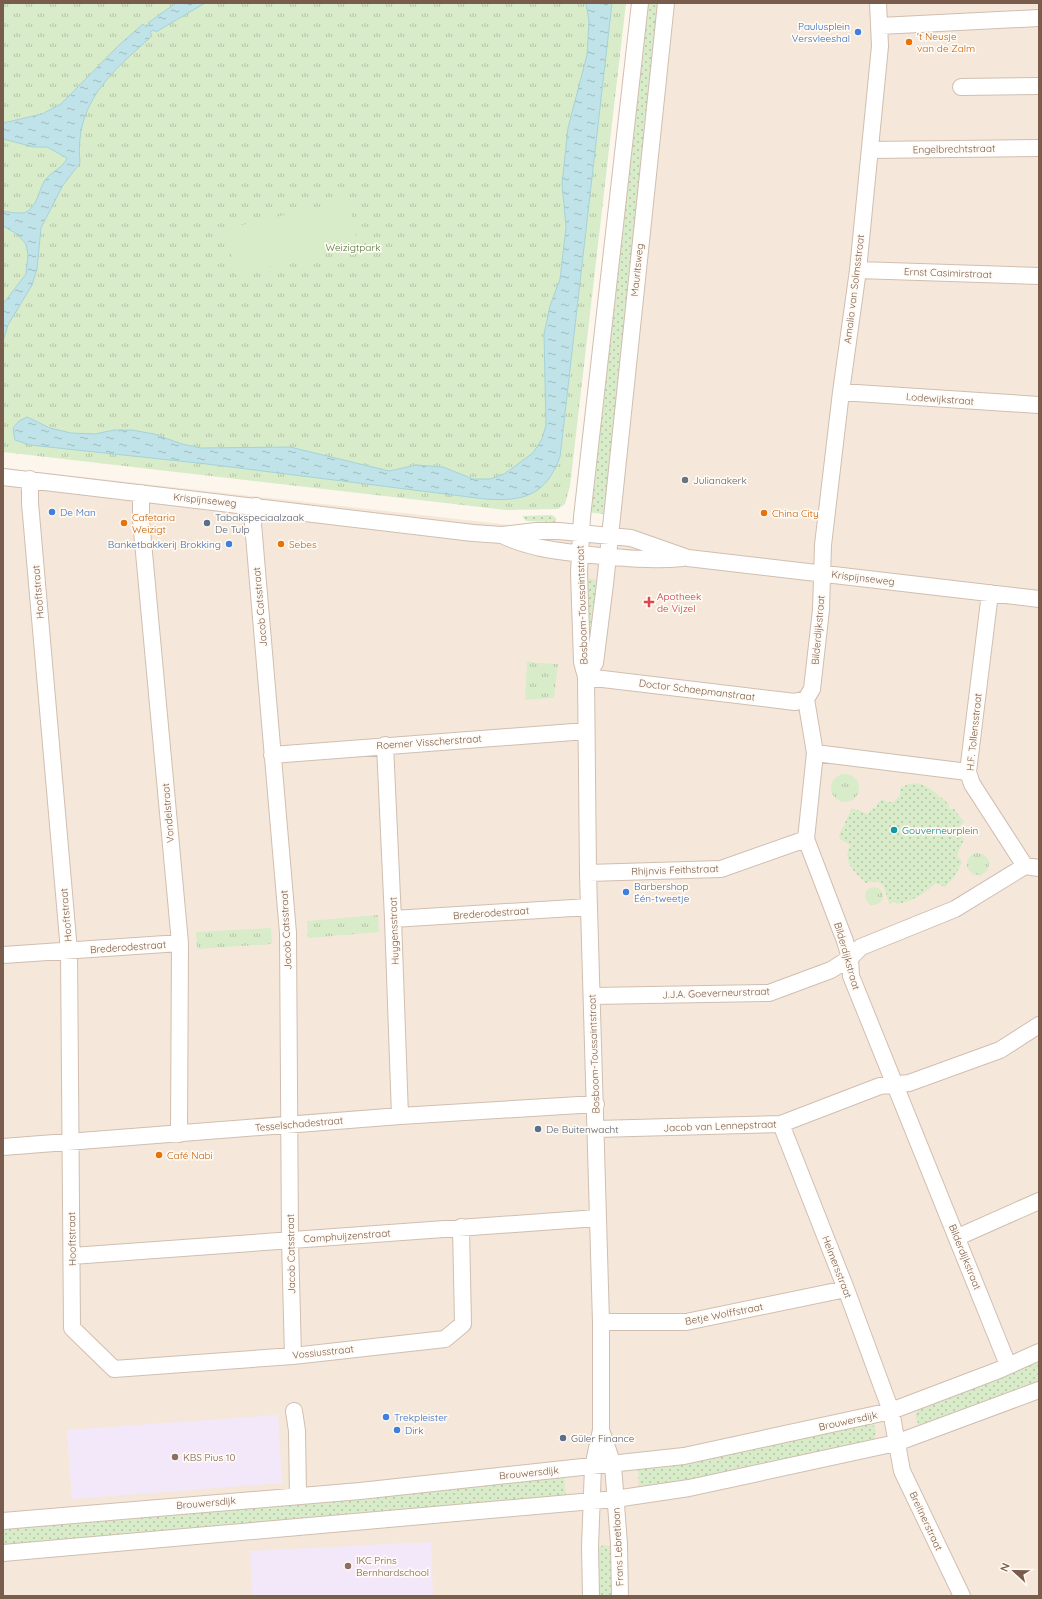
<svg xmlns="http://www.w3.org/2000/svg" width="1042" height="1599" viewBox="0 0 1042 1599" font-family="Quicksand,sans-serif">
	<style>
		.residential { fill: #f5e8da }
		.education { fill: #f3e8fa }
		.grass { fill: url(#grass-dots) }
		.park { fill: url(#park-tufts) }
		.garden { fill: #d8ecc9 }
		.water { fill: url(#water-ripples); stroke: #a5d3da }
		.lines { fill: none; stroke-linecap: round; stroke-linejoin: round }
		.minor-casing { stroke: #d1beb0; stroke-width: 18 }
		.minor { stroke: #fff; stroke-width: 16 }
		.shop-dot { fill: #3f7fe0; stroke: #fffaf3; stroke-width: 1.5 }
		.food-dot { fill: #e8710a; stroke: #fffaf3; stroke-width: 1.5 }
		.worship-dot { fill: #6b7280; stroke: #fffaf3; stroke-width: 1.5 }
		.service-dot { fill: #5c6f8a; stroke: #fffaf3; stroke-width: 1.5 }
		.health-dot { fill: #e0444e; stroke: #fffaf3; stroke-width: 1.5 }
		.culture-dot { fill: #0f9aa8; stroke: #fffaf3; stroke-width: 1.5 }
		.education-dot { fill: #8d6e63; stroke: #fffaf3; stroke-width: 1.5 }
		.labels { text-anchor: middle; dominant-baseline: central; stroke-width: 3.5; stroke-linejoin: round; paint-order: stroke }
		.shop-label { font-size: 10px; fill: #366cbe; stroke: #fffaf3; text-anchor: start }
		.food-label { font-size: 10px; fill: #c56008; stroke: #fffaf3; text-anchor: start }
		.street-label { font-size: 10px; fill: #7a5c4d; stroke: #fffaf3 }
		.park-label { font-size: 10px; fill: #537a41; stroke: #fffaf3 }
		.worship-label { font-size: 10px; fill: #5b616d; stroke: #fffaf3; text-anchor: start }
		.service-label { font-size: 10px; fill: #4e5e75; stroke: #fffaf3; text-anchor: start }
		.health-label { font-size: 10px; fill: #be3a42; stroke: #fffaf3; text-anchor: start }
		.culture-label { font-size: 10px; fill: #0d838f; stroke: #fffaf3; text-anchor: start }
		.education-label { font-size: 10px; fill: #785e54; stroke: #fffaf3; text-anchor: start }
	</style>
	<defs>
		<pattern id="grass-dots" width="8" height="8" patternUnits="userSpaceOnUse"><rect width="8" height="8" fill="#d8ecc9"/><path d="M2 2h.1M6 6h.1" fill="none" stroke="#b4c2a5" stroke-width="1.8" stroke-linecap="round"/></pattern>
		<pattern id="park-tufts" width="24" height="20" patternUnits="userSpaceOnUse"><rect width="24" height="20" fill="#d8ecc9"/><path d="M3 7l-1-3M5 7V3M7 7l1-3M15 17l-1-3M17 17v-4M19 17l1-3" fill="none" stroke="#b4c2a5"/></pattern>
		<pattern id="water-ripples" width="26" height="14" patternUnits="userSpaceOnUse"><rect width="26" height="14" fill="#bfe3e8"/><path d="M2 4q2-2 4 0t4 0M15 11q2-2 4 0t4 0" fill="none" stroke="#a0bbbe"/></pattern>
	</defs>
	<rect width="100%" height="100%" fill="#fdf6ec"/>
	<path class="residential" d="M675,3H1039V1596H3V468L618,537Z"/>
	<path class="education" d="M278,1415L282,1483L72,1499L67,1430Z
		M431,1542L433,1596H252L250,1551Z"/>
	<path class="grass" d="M643,3H661L604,514L586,512Z
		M552,515L556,518V522L526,521L522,516Z
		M586,578L602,581L590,665Z
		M918,783L929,788L949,804V809H954L964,822C957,827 958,834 964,839L957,855L962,862L955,876L945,887L936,883C924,894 913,901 897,904L894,901L890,905C884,894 888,876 866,883C854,872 842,862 850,845L840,839L839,835L852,808L867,814L873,808H876L877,804L882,799L887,802H894L900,795V788L909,784Z
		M1039,1360V1385L919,1426L915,1415L917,1411Z
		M871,1422C878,1429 876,1434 873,1442L639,1490L638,1468Z
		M564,1475L566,1497L3,1548V1527Z
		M606,1545L613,1548L616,1596H597L598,1550L601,1546Z"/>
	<path class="park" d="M3,3H626L570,486L565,504L558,509L506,510L3,452Z
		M527,662L558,664L554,698L525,700Z
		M831 788a14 14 0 1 1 28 0a14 14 0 1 1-28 0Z
		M967 864a11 11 0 1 1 22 0a11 11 0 1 1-22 0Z
		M865 896a9 9 0 1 1 18 0a9 9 0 1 1-18 0Z
		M378,915L379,932L308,938L307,921Z
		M271,928L272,944L197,949L196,932Z"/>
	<path class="garden" d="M348,200L358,246L236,275L225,229Z"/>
	<path class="water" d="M176,3H205L156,32L153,30L150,32L152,36C111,73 74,102 80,163L63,185L41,228L37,269L32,285L8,325L3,341V304L26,274L28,255L26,244L17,234L3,226V211C10,212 22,215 28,211C38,204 39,189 45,180C52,171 63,168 67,158L47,147H34L3,139V123L42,114L61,104L119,45L143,24L146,27L150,24L148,23Z
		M586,3H612L560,457C546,495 524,502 485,499L207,464L30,445L15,440L13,428L19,421L27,417L50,428L71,433L95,434L114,430H132L154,434L182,444L201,448L290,447L389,471L416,465L443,467L473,479H490L504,474L533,453L542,439L546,425L544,334L550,306L560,279L566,227L562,184L568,128L587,55L589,21Z"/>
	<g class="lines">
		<defs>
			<path id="minor" d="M878,3L880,46L858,270L841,392L823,545L821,610L812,689L806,699L815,753L806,839L845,941L850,958L851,976L1008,1365
				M880,26L1039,18
				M961,87L1039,86
				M870,150L1039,148
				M858,270L1039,276
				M841,392L1039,405
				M3,477L473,533L502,535L536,531H559L631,538L688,558L1039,599
				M30,479V503L69,951L72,1328L114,1369L293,1356L445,1339L463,1324L461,1227
				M141,493V520L180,943L179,1134
				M256,506L253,524L288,933L290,1240L293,1356
				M502,535C530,549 560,551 591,555C622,558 652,561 683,558
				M990,593L968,772L972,784L1025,866L1039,868
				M586,677L595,663L605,584L666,3
				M586,677L795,702L806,699
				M385,745L393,919L400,1116
				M815,753L968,772
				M272,755L586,731
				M588,873L721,869L806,839
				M393,919L589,907
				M3,955L180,943
				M592,996L769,993L831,970L850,958L861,947L955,909L1025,866
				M781,1124L846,1289L891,1411L902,1471L962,1596
				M596,1129L781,1124L880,1086L909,1083L1000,1050L1039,1025
				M3,1147L400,1116L596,1104
				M958,1237L1039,1201
				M72,1256L597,1218
				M601,1322H686L846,1289
				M294,1411L297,1431L298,1496
				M601,1430L613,1465L619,1544L620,1596
				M3,1521L360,1491L684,1456L891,1411L999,1370L1039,1352
				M3,1553L615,1499L689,1488L896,1443L1039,1390
				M591,1596L590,1547L593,1467L601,1430V1322L588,873L586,677L582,662L579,572L582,517L640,3"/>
		</defs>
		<use href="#minor" class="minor-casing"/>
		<use href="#minor" class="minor"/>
	</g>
	<g class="shop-dot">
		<circle cx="858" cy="32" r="4"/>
		<circle cx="52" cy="512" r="4"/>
		<circle cx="229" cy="544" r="4"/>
		<circle cx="626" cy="892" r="4"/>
		<circle cx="386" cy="1417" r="4"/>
		<circle cx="397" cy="1430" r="4"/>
	</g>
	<g class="food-dot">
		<circle cx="909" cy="42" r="4"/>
		<circle cx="764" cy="513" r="4"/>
		<circle cx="124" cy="523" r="4"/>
		<circle cx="281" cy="544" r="4"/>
		<circle cx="159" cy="1155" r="4"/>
	</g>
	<circle class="worship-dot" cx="685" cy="480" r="4"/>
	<g class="service-dot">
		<circle cx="207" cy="523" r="4"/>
		<circle cx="538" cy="1129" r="4"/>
		<circle cx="563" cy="1438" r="4"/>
	</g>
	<path class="health-dot" d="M647 596h4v4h4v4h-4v4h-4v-4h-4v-4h4z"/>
	<circle class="culture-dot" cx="894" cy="830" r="4"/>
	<g class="education-dot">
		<circle cx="175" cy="1457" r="4"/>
		<circle cx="348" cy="1566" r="4"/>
	</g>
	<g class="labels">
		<g class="shop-label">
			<text x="850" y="26" text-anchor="end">Paulusplein<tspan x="850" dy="12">Versvleeshal</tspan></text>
			<text x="60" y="512">De Man</text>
			<text x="221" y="544" text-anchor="end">Banketbakkerij Brokking</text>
			<text x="634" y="886">Barbershop<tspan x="634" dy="12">Één-tweetje</tspan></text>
			<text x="394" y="1417">Trekpleister</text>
			<text x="405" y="1430">Dirk</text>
		</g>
		<g class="food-label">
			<text x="917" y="36">'t Neusje<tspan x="917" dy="12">van de Zalm</tspan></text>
			<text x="772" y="513">China City</text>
			<text x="132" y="517">Cafetaria<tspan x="132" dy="12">Weizigt</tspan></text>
			<text x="289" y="544">Sebes</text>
			<text x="167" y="1155">Café Nabi</text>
		</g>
		<g class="street-label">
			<text transform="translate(954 149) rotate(-1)">Engelbrechtstraat</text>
			<text transform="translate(637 270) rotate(-84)">Mauritsweg</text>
			<text transform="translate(948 273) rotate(2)">Ernst Casimirstraat</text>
			<text transform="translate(854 289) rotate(-83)">Amalia van Solmsstraat</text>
			<text transform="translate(940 399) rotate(4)">Lodewijkstraat</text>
			<text transform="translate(205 500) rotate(6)">Krispijnseweg</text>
			<text transform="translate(863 578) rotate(7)">Krispijnseweg</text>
			<text transform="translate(38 592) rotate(-95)">Hooftstraat</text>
			<text transform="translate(582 605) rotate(-92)">Bosboom-Toussaintstraat</text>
			<text transform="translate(260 607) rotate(-95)">Jacob Catsstraat</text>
			<text transform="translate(818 630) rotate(-85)">Bilderdijkstraat</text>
			<text transform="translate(697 690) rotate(7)">Doctor Schaepmanstraat</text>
			<text transform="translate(974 732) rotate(-84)">H.F. Tollensstraat</text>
			<text transform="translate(429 742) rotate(-4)">Roemer Visscherstraat</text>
			<text transform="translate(168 813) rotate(-95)">Vondelstraat</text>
			<text transform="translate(675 870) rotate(-2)">Rhijnvis Feithstraat</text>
			<text transform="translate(491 913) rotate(-4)">Brederodestraat</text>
			<text transform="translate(66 915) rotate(-95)">Hooftstraat</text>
			<text transform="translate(286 930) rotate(-93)">Jacob Catsstraat</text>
			<text transform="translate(394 931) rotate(-92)">Huygensstraat</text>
			<text transform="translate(128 947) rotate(-4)">Brederodestraat</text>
			<text transform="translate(847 956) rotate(74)">Bilderdijkstraat</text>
			<text transform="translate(716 993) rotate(-2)">J.J.A. Goeverneurstraat</text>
			<text transform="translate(594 1054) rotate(-92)">Bosboom-Toussaintstraat</text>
			<text transform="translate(299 1124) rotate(-5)">Tesselschadestraat</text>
			<text transform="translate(720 1126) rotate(-2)">Jacob van Lennepstraat</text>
			<text transform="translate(347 1236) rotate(-4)">Camphuijzenstraat</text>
			<text transform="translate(72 1239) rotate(-91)">Hooftstraat</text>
			<text transform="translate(291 1254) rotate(-91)">Jacob Catsstraat</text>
			<text transform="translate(965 1257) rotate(68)">Bilderdijkstraat</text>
			<text transform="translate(837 1267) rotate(69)">Helmersstraat</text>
			<text transform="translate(724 1314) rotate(-11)">Betje Wolffstraat</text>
			<text transform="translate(323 1352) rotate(-6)">Vossiusstraat</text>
			<text transform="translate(848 1421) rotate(-12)">Brouwersdijk</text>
			<text transform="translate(529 1473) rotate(-6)">Brouwersdijk</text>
			<text transform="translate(206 1503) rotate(-5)">Brouwersdijk</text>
			<text transform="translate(926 1521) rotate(65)">Breitnerstraat</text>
			<text transform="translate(618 1547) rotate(-93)">Frans Lebretlaan</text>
		</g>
		<g class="park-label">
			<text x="353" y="247">Weizigtpark</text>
		</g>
		<g class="worship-label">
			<text x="693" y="480">Julianakerk</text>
		</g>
		<g class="service-label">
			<text x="215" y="517">Tabakspeciaalzaak<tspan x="215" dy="12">De Tulp</tspan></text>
			<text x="546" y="1129">De Buitenwacht</text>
			<text x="571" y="1438">Güler Finance</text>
		</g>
		<g class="health-label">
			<text x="657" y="596">Apotheek<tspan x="657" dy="12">de Vijzel</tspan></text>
		</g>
		<g class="culture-label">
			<text x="902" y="830">Gouverneurplein</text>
		</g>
		<g class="education-label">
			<text x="183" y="1457">KBS Pius 10</text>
			<text x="356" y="1560">IKC Prins<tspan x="356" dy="12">Bernhardschool</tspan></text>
		</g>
	</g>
	<rect width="1042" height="1599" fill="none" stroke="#7a5c4d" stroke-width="8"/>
	<g transform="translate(1014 1571) rotate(292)" stroke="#fffaf3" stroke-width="3" paint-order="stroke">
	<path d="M0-3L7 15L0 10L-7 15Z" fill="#7a5c4d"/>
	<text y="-6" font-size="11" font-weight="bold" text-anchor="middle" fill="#7a5c4d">N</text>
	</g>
</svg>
